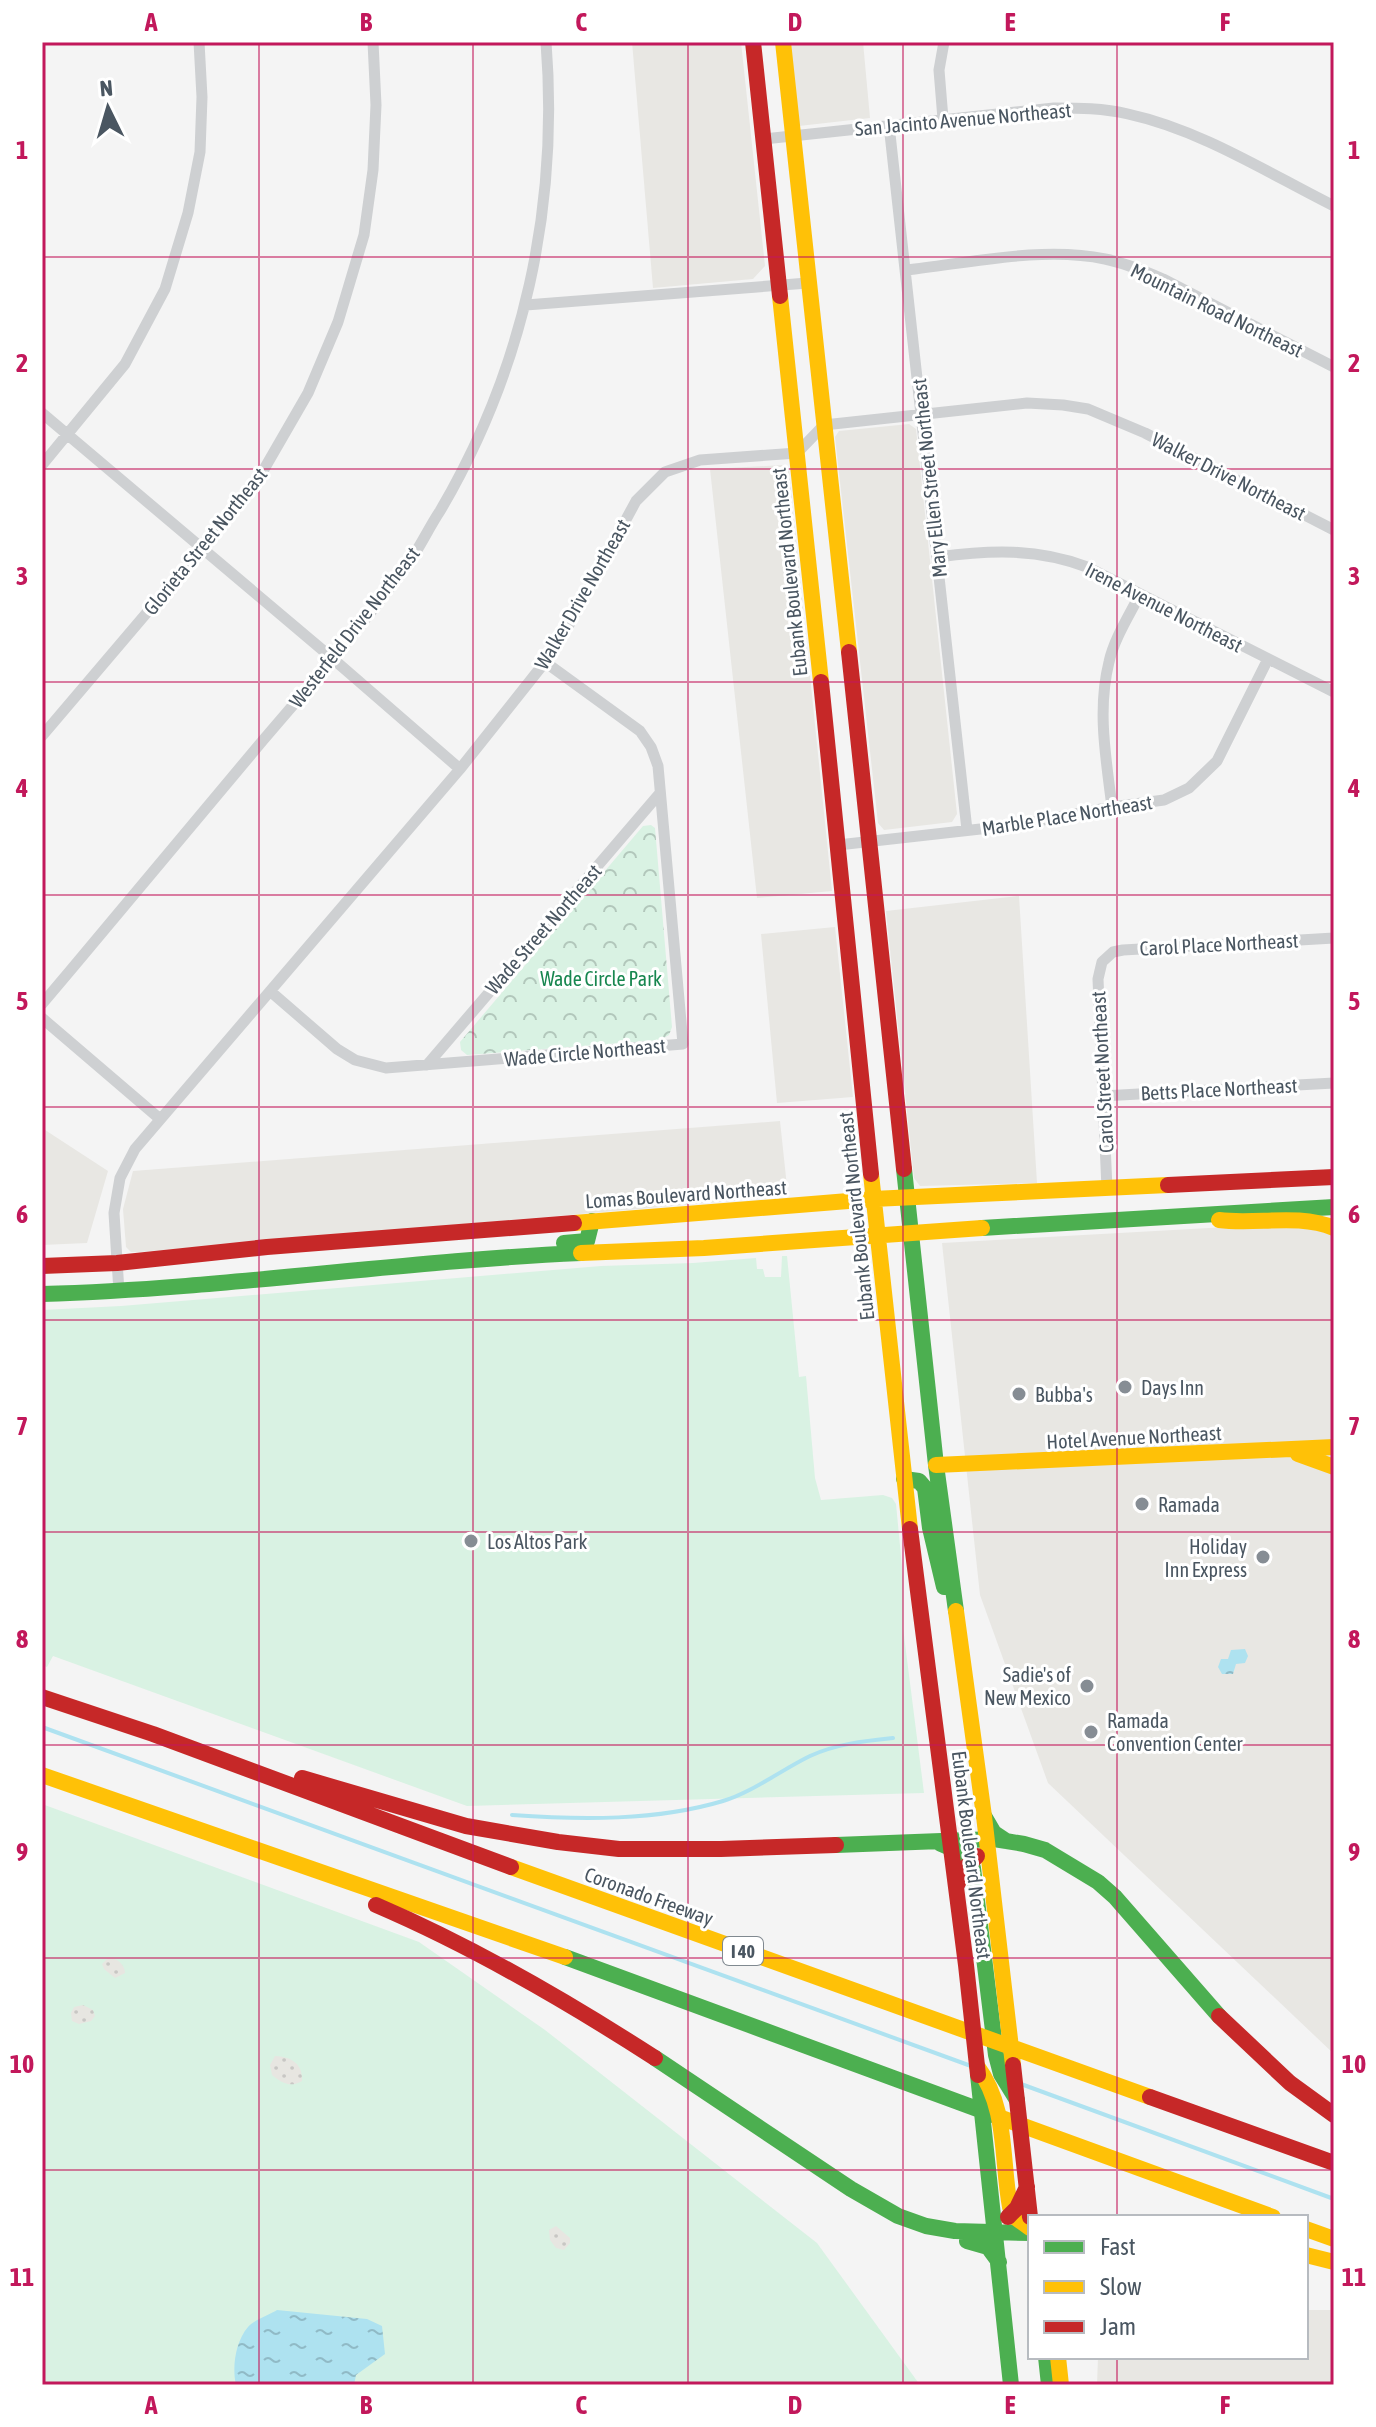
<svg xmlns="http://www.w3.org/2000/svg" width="1376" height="2427" viewBox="0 0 1376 2427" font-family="'Asap Condensed',sans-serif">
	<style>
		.commercial { fill: #e8e7e3 }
		.grass { fill: #d9f2e3 }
		.forest { fill: url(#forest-crowns) }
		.sand { fill: url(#sand-dots) }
		.water { fill: url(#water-ripples) }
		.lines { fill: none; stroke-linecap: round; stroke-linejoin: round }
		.stream { stroke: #aee2f0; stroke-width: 4 }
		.street { stroke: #ced0d2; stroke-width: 11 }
		.fast { stroke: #4caf50; stroke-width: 16 }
		.slow { stroke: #ffc107; stroke-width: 16 }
		.jam { stroke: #c62828; stroke-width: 16 }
		.grid { fill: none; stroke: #c2185b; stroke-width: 2; stroke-opacity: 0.55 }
		.poi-dot { fill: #868d94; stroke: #fff; stroke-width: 3 }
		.labels { text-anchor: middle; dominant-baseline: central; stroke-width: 6; stroke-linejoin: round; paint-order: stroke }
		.shield { fill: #fff; stroke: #808990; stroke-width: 2 }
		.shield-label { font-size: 18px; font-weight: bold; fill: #4a5661 }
		.street-label { font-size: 20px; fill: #4a5661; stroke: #fff }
		.park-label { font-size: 20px; fill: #17864f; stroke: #fff }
		.poi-label { font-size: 20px; fill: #4a5661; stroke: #fff; text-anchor: start }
		.neatline { fill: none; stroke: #c2185b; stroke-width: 3 }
		.grid-label { font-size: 26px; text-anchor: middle; font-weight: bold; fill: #c2185b }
	</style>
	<defs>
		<pattern id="forest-crowns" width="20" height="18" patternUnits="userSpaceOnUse" patternTransform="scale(2)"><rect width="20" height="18" fill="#d9f2e3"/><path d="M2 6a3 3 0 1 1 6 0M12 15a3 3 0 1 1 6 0" fill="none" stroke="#b2c7bb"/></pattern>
		<pattern id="sand-dots" width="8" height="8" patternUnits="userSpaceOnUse" patternTransform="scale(2)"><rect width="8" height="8" fill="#e7e6e1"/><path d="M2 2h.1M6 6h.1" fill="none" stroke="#c8c7c4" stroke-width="1.8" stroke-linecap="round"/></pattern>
		<pattern id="water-ripples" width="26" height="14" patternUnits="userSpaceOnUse" patternTransform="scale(2)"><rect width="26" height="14" fill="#aee2f0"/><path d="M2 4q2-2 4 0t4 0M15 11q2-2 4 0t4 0" fill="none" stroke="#90bac6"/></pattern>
	</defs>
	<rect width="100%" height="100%" fill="#f4f4f4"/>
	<path class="commercial" d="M632,42H741L765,266L753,279L653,288Z
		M790,42H863L870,118L799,126Z
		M909,424L916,429L957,814L952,822L884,830L878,823L835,437L839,431Z
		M783,465L789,470L832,891L757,898L710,469Z
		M1019,896L1037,1183L920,1186L914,1178L886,911Z
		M835,927L853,1097L777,1103L761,934Z
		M780,1121L788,1196L140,1252H131L126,1247L123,1209L133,1171Z
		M42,1128L108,1171L87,1243L42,1245Z
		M1334,1221V2054L1048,1783L980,1595L942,1243Z
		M1306,2310H1334V2385H1097L1098,2357H1306Z"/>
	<path class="grass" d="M782,1256H787L799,1377L806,1376L815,1478L821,1500L883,1495L892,1498L896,1504L903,1577V1628L924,1793L467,1806L53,1656L47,1667L42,1665V1310L121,1306L601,1266L693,1263L756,1258L757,1269H763L765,1277H781Z
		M42,1804L419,1942L545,2030L817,2243L920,2385H42Z"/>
	<path class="forest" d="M651,825L655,828L672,1027L669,1035L660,1040L467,1055L461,1050L460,1042L643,826Z"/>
	<path class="sand" d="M108,1958C117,1957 125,1965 125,1973L115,1978L104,1969L102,1964Z
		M83,2005L93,2010L95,2016L91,2021L79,2024L72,2021L71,2013L74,2007Z
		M275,2056C292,2057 303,2064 302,2081C290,2088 282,2083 272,2075L270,2065Z
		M556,2226L570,2238V2243L564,2250L556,2248L550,2240L549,2230Z"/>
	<path class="water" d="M1245,1649L1248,1656L1245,1663L1236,1664L1233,1674H1222L1218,1667L1221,1659H1228L1231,1650Z
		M277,2310L367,2319L382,2326L385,2354L356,2375L354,2385H236C232,2368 235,2342 248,2327C254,2320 269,2315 277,2310Z"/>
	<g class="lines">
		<path class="stream" d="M42,1727L971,2066
			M512,1815C581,1820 656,1821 723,1801C751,1793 783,1769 810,1756C836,1744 864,1741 893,1738
			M1021,2084L1334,2199"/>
		<path class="street" d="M943,119L939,70L944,42
			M889,125L967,830
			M764,139L1054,108C1079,108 1103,108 1128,114C1201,130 1268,173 1334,206
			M907,270C969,263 1043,246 1105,259C1125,263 1144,271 1163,279L1334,367
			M526,305L808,283
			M42,413L332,658L460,769
			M42,465L125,364L165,289L188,213L200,152L202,97L199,42
			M938,557C990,550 1037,548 1087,567L1334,692
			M42,736L201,549L263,471L308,393L338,322L364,235L373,170L376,105L373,42
			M1112,807C1106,758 1097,710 1109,662C1114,639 1129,616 1140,594
			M838,845L1016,825L1112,807L1164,800L1189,788L1217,761L1268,659
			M270,991L337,1049L355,1060L386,1068L683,1044L658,766L651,747L640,731L545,662
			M42,1004C115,918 187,831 259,745C311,684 365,623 412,558C422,543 430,526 440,511C524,368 559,207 546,42
			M42,1018L160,1119
			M427,1065L660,793
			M1103,1096L1334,1083
			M1107,1189L1098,979L1102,962L1113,952L1123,950L1334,938
			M119,1292L114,1213L120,1178L135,1149L460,769L545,662L570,623L636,501L665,472L700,460L797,453L824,425L1027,403L1063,405L1088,409L1145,433L1334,530"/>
		<path class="fast" d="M904,1169L936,1465L956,1611
			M982,1228L1334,1207
			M564,1243L587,1241L592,1221
			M42,1294C222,1289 401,1261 581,1253
			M904,1479L919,1481L925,1488L930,1528L944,1587
			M984,1816L994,1833L1006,1841
			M941,1844L962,1853L973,1868L996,2055L1001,2074L1017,2100
			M836,1845L994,1839L1024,1844L1045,1850L1098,1882L1115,1897L1219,2016
			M565,1957L999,2117
			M655,2058L851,2189L898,2216L926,2226L955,2231L1030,2233
			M978,2075L1011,2385
			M967,2241L988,2247L999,2262
			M1046,2357L1049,2385"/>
		<path class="slow" d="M783,42L849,652
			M780,296L821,682
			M871,1174L910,1529
			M1219,1220C1257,1225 1297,1213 1334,1228
			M574,1223L873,1199L1168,1185
			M581,1253L704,1248L982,1228
			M1298,1454L1334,1467
			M936,1465L1334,1447
			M956,1611L984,1816L1013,2065
			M42,1775L565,1957
			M511,1867L1150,2097
			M977,2066C1008,2108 1001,2158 1010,2207L1016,2218L1030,2228
			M999,2117L1273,2217
			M1306,2229L1334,2239
			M1306,2255L1334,2262
			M1058,2357L1061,2385"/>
		<path class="jam" d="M753,42L780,296
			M849,652L904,1169
			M821,682L871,1174
			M1168,1185L1334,1177
			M42,1266L117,1263L267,1247L574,1223
			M910,1529L966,1965L978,2075
			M42,1697L153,1734L511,1867
			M302,1778L466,1826L558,1842L619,1849H721L836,1845
			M956,1887L965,1868L977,1856
			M376,1905C474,1947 565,2000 655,2058
			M1219,2016L1290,2083L1334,2115
			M1013,2065L1030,2217
			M1150,2097L1334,2163
			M1008,2217L1017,2208L1027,2187"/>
	</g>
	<path class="grid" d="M259,42V2385M473,42V2385M688,42V2385M903,42V2385M1117,42V2217M42,257H1334M42,469H1334M42,682H1334M42,895H1334M42,1107H1334M42,1320H1334M42,1532H1334M42,1745H1334M42,1958H1334M42,2170H1334M1117,2357V2385"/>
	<g class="poi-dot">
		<circle cx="1125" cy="1387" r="8"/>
		<circle cx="1019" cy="1394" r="8"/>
		<circle cx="1142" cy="1504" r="8"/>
		<circle cx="471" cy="1541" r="8"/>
		<circle cx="1263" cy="1557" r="8"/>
		<circle cx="1087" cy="1686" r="8"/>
		<circle cx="1091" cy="1732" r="8"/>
	</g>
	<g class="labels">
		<rect class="shield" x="723" y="1937" width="40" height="28" rx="6"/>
		<g class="shield-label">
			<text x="743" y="1951">I 40</text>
		</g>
		<g class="street-label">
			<text transform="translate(963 119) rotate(-5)">San Jacinto Avenue Northeast</text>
			<text transform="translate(1217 310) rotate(26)">Mountain Road Northeast</text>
			<text transform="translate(1229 476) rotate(27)">Walker Drive Northeast</text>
			<text transform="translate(929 478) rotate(-96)">Mary Ellen Street Northeast</text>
			<text transform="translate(205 541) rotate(-51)">Glorieta Street Northeast</text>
			<text transform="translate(789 572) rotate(-96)">Eubank Boulevard Northeast</text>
			<text transform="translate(582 594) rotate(-60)">Walker Drive Northeast</text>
			<text transform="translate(1164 607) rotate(27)">Irene Avenue Northeast</text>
			<text transform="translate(354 627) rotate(-52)">Westerfeld Drive Northeast</text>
			<text transform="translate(1067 815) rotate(-9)">Marble Place Northeast</text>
			<text transform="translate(543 929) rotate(-49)">Wade Street Northeast</text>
			<text transform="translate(1219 944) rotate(-3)">Carol Place Northeast</text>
			<text transform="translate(585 1052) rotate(-5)">Wade Circle Northeast</text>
			<text transform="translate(1102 1072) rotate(-93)">Carol Street Northeast</text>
			<text transform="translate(1219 1089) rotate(-3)">Betts Place Northeast</text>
			<text transform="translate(686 1194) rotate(-4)">Lomas Boulevard Northeast</text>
			<text transform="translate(856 1216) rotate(-96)">Eubank Boulevard Northeast</text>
			<text transform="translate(1134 1437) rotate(-3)">Hotel Avenue Northeast</text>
			<text transform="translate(972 1855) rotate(83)">Eubank Boulevard Northeast</text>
			<text transform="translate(649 1896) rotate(20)">Coronado Freeway</text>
		</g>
		<g class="park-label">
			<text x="601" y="978">Wade Circle Park</text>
		</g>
		<g class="poi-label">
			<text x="1141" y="1387">Days Inn</text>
			<text x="1035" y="1394">Bubba's</text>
			<text x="1158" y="1504">Ramada</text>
			<text x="487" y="1541">Los Altos Park</text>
			<text x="1247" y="1546" text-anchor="end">Holiday<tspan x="1247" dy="23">Inn Express</tspan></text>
			<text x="1071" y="1674" text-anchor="end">Sadie's of<tspan x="1071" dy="23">New Mexico</tspan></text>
			<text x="1107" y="1720">Ramada<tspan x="1107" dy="23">Convention Center</tspan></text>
		</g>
	</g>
	<rect width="1376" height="2427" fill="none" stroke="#ffffff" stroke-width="88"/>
	<rect x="1028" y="2215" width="280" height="144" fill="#ffffff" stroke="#b7bbc0" stroke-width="2"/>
	<rect x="1044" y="2241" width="40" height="12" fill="#4caf50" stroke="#b7bbc0" stroke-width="2"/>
	<text x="1100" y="2255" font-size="24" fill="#4a5661">Fast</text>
	<rect x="1044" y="2281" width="40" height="12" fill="#ffc107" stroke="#b7bbc0" stroke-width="2"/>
	<text x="1100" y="2295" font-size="24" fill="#4a5661">Slow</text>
	<rect x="1044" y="2321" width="40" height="12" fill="#c62828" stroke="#b7bbc0" stroke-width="2"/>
	<text x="1100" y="2335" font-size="24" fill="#4a5661">Jam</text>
	<g transform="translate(108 108) rotate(355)" stroke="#ffffff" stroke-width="6" paint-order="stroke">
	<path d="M0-6L14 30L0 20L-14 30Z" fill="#4a5661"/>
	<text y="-12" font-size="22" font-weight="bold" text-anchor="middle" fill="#4a5661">N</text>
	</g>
	<rect x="44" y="44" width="1288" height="2339" class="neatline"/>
	<g class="grid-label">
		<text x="151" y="31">A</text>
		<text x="366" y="31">B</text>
		<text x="581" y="31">C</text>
		<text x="795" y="31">D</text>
		<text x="1010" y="31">E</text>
		<text x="1225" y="31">F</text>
		<text x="22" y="159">1</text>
		<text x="1354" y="159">1</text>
		<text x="22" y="372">2</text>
		<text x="1354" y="372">2</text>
		<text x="22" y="585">3</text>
		<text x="1354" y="585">3</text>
		<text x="22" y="797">4</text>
		<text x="1354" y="797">4</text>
		<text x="22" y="1010">5</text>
		<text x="1354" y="1010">5</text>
		<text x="22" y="1223">6</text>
		<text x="1354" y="1223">6</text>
		<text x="22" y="1435">7</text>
		<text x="1354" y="1435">7</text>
		<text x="22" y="1648">8</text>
		<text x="1354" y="1648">8</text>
		<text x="22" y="1861">9</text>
		<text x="1354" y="1861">9</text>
		<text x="22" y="2073">10</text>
		<text x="1354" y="2073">10</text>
		<text x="22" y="2286">11</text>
		<text x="1354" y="2286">11</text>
		<text x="151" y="2414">A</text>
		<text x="366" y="2414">B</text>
		<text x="581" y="2414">C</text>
		<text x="795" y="2414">D</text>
		<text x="1010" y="2414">E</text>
		<text x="1225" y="2414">F</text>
	</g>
</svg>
